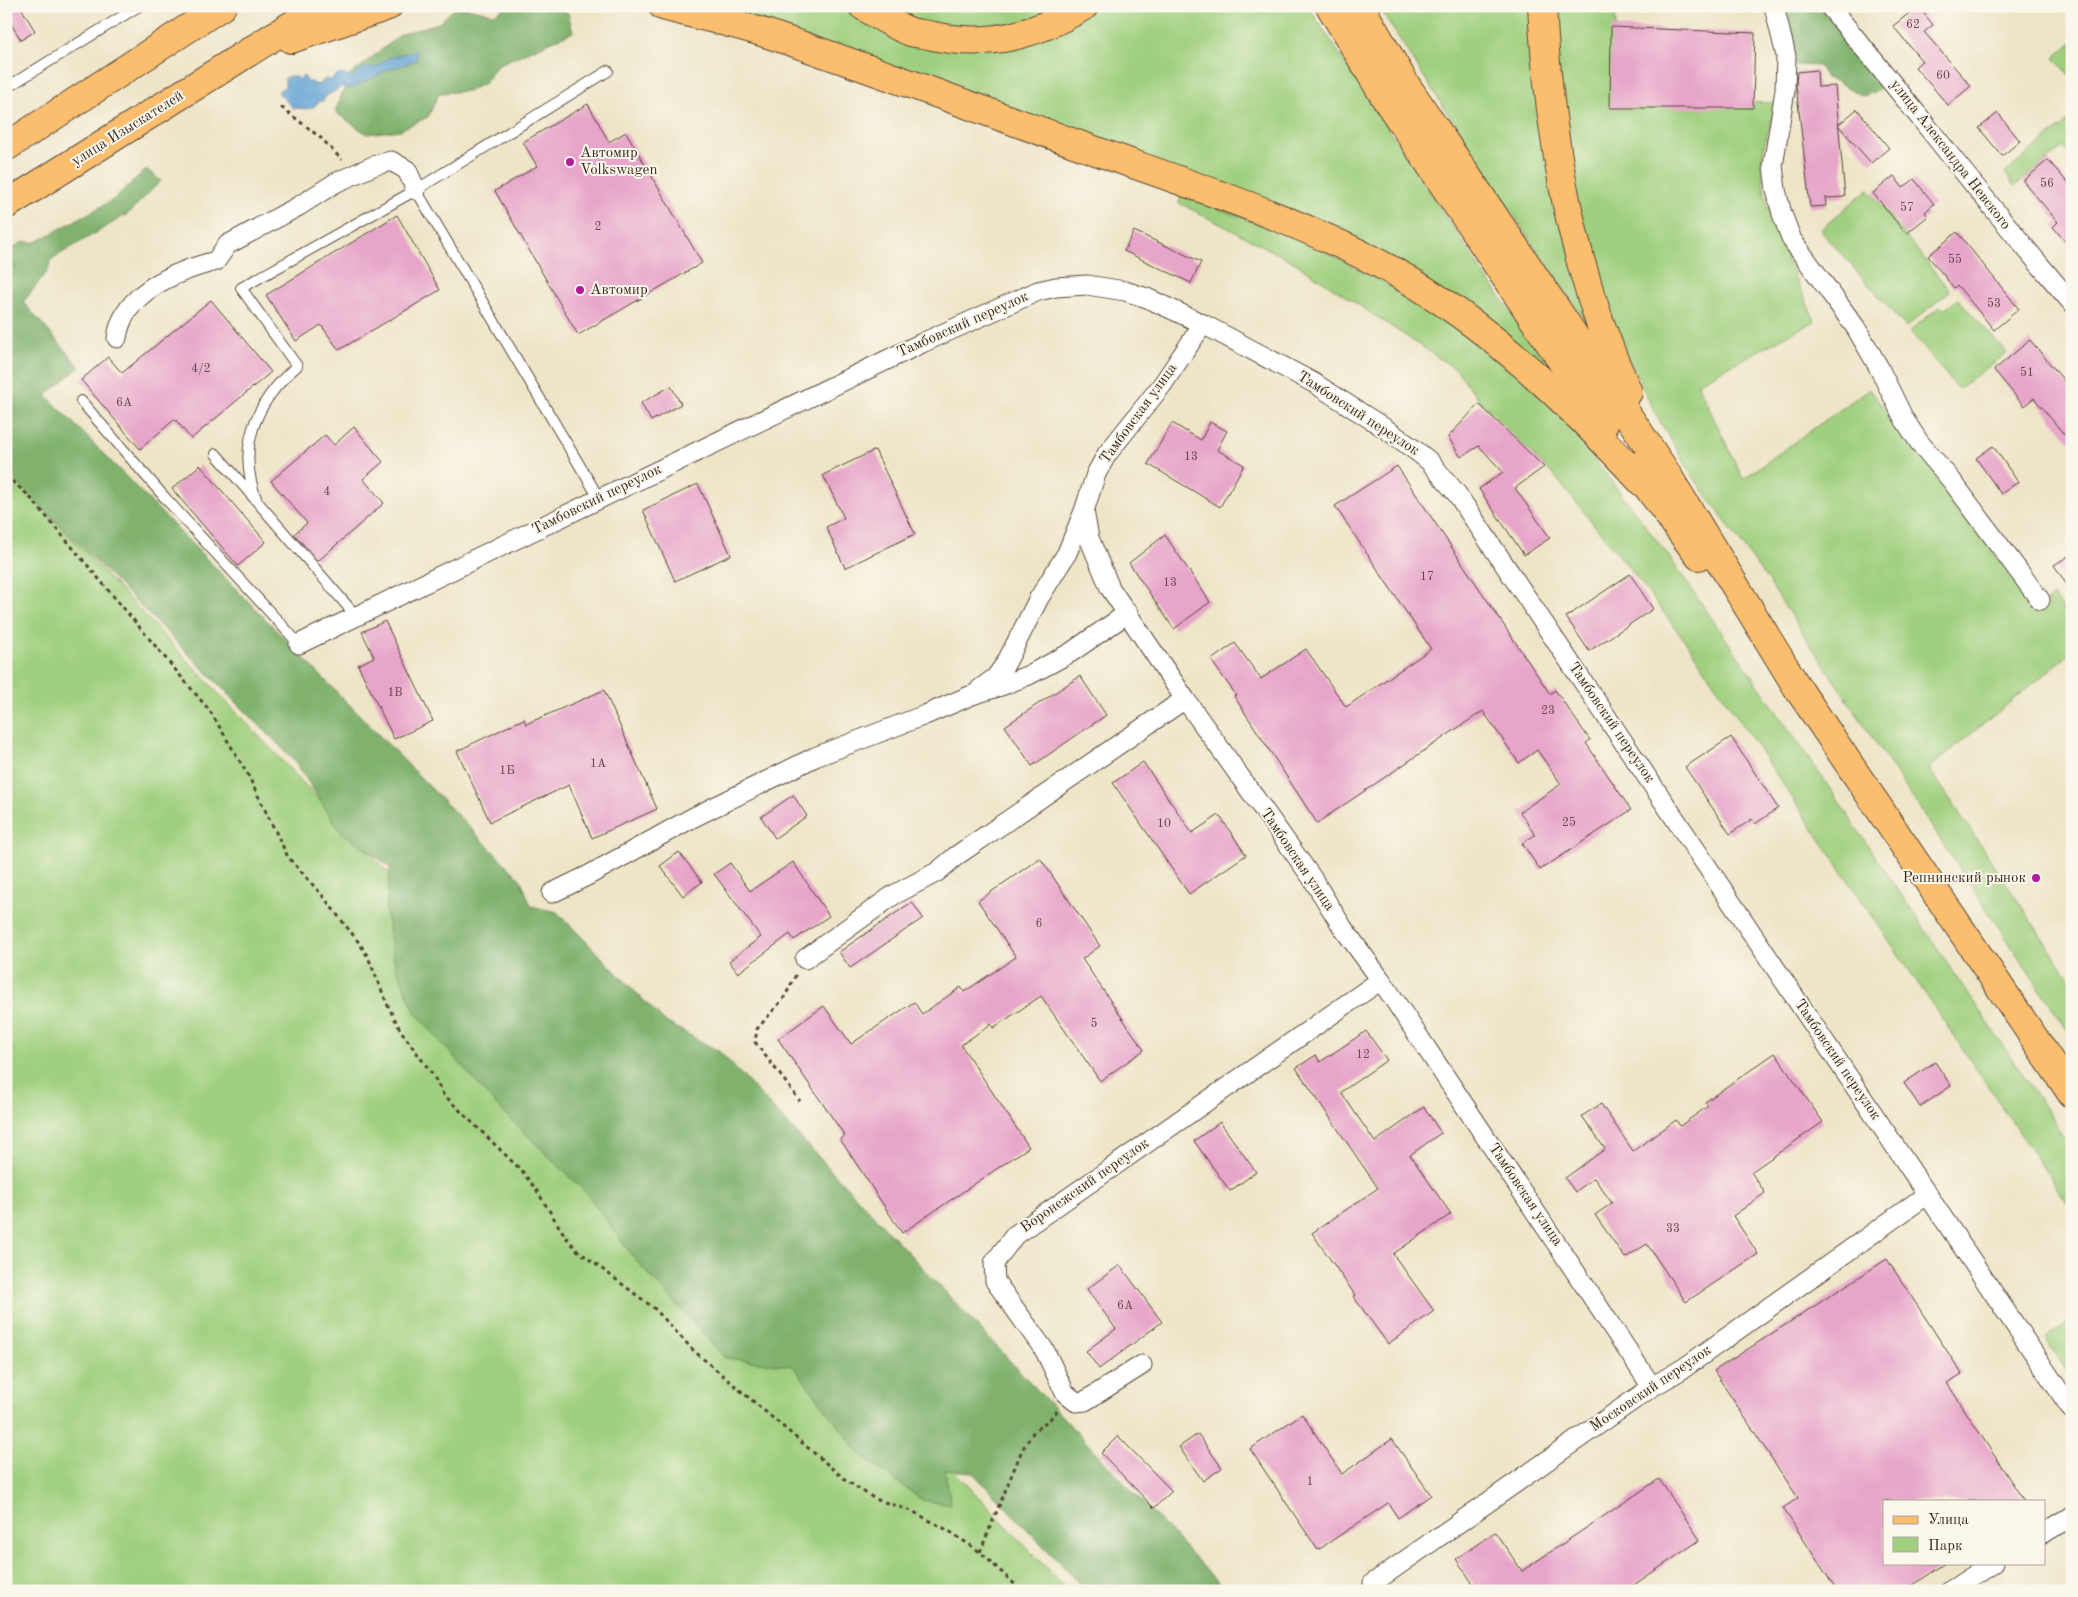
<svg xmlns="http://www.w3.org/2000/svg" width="2078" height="1597" viewBox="0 0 2078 1597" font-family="'Old Standard TT',serif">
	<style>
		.green { fill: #a0d07f; stroke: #6e7d4e }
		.forest { fill: #80b26e; stroke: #5e6e46 }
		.water { fill: #61a1d3; stroke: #4e6678 }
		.building { fill: #e7a5c9 }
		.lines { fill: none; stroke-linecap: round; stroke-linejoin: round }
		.lane-casing { stroke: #564638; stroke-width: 12 }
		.street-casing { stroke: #564638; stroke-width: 21 }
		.primary-casing { stroke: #564638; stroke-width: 30 }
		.highway-casing { stroke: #564638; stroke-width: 30 }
		.path { stroke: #564638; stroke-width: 3; stroke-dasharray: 4 4; stroke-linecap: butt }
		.lane { stroke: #fff; stroke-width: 10 }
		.street { stroke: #fff; stroke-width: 19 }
		.primary { stroke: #fabe6e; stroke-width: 28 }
		.highway { stroke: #fabe6e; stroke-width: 28 }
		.poi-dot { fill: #b5179e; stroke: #fbf7ec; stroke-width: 2 }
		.labels { text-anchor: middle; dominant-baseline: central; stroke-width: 4; stroke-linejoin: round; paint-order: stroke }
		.number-label { font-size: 12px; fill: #664949 }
		.street-label { font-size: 15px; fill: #3b2a1e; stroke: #fbf7ec }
		.poi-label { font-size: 15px; fill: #3b2a1e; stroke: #fbf7ec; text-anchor: start }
	</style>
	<rect width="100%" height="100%" fill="#fbf7ec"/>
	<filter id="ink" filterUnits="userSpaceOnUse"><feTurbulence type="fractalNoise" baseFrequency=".02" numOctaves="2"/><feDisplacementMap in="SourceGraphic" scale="10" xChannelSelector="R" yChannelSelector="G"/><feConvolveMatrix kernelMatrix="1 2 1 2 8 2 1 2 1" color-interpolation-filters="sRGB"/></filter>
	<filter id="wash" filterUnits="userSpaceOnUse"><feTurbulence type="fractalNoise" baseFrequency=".0096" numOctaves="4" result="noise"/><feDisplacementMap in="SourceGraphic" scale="20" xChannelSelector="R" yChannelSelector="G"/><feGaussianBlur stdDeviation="1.12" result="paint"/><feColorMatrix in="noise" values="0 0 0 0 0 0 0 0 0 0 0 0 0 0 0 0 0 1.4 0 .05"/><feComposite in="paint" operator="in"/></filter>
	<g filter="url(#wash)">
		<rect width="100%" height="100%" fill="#eee5c8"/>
		<path class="green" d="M705,6H1308L1483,273L1546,359L1542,363L1465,306Z
			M1378,6H1615L1619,99L1776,103C1772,121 1762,145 1762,163C1761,212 1795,277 1815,321L1697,383L1743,479L1869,389L1942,481L2035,611L2054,596L2072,622V652L1929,768L2072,982V1037L1768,581L1692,475L1656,415L1628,358L1591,329L1537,251Z
			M2072,42V79L2054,58Z
			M2072,118V157L2063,147L2015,186L2005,173Z
			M1868,189L1950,291L1906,327L1820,230Z
			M1182,193L1236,214L1324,251L1406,294L1465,332L1537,391L1570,427L1670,558L1824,780L2072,1148V1210L1689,646L1631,570L1556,478L1480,401L1457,370L1294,262L1179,203Z
			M1958,299L2007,353L1958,389L1910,331L1939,307L1945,309Z
			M6,469L1068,1591H6Z
			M2072,1320V1377L2045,1339Z"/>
		<path class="forest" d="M457,6L495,14L507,6H549L568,13L573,32L497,65L485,83L468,91L439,93L428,117L400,130L367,134L335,112L349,76L401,34L439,23Z
			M1787,6H1821L1882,77L1878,91L1863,96L1834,80L1826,78L1819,66L1795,65Z
			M146,169L161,181L129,213L52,259L47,272L23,302L80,367L46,395L521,880L531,906L557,912L664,1021L720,1052L1226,1591H1100L1078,1582L972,1472L945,1470L951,1505L922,1500L861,1455L793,1366L725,1358L634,1258L587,1194L497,1106L415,1012L394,962L386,911L390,867L340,831L294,760L6,471V252L23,242H36L113,200Z"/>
		<path class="water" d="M416,50L417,60L388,70L355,87L345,89L343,86L325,97L323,101H319C313,112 303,108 293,108L279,94V90L285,87V78L289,76L296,77L298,80L304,76L307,81L318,85L325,79L331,80C339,71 343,75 352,77L361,69L378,66L386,59Z"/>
		<g id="blocks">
			<path class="building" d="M6,6H20L35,31L21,40L6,16Z
				M1918,6L1933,25L1924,32L1971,86L1948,105L1915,67L1922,61L1893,26Z
				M1611,27L1755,33L1753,108H1610Z
				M1817,70L1818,87L1835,86L1845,197L1825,198L1826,206L1810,207L1796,85L1797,72Z
				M588,104L609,142L626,132L702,263L578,335L495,191L537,166L523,142Z
				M1857,109L1889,148L1871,163L1838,125Z
				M1998,113L2020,141L2002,156L1979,128Z
				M2048,160L2072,188V249L2053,227L2058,222L2023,181Z
				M1894,176L1903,188L1914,179L1934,204L1925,212L1928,216L1906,234L1873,193Z
				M397,215L440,290L339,350L321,325L296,341L266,295Z
				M1134,231L1201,262L1191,283L1124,251Z
				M1957,232L2019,309L1994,330L1957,285L1954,288L1928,256Z
				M211,300L271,372L191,439L175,419L140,449L81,380L108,357L122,373Z
				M2030,340L2072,390V444L2034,398L2024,406L1994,370Z
				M671,386L681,404L651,421L641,403Z
				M1479,404L1544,467L1515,488L1550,538L1524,555L1479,489L1503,472L1479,446L1461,457L1448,437Z
				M1210,422L1227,431L1217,450L1244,465L1220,507L1148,464L1172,423L1201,440Z
				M354,427L383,462L363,479L384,503L318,561L294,534L307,523L271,481L325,435L334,445Z
				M1993,446L2018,482L2001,494L1976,458Z
				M875,450L915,534L845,568L826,527L844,518L823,475Z
				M200,465L266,542L238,566L172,489Z
				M1397,466L1550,694L1555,690L1590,740L1586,743L1631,810L1540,870L1522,843L1535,835L1520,812L1561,784L1537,750L1519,763L1483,711L1317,823L1234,696L1236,695L1211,660L1235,643L1261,679L1306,649L1346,707L1431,649L1335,506Z
				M698,484L731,555L675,581L643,510Z
				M1165,535L1210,602L1174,629L1129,563Z
				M2072,554V593L2054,565Z
				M1630,574L1653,609L1589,651L1566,617Z
				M385,621L433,721L394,739L358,665L374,657L362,632Z
				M1080,676L1106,715L1032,766L1005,726Z
				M604,690L657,809L592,838L569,785L490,822L457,751L524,719L526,724Z
				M1731,737L1778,808L1755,824L1752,819L1730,834L1685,767Z
				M1143,762L1192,833L1219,815L1246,855L1189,894L1113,783Z
				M793,795L807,816L775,838L761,817Z
				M679,852L702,882L683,896L660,866Z
				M1040,858L1100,946L1082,959L1144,1050L1100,1081L1041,996L993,1028L991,1024L961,1045L1029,1147L902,1233L840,1139L845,1136L778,1039L824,1006L851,1044L914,1002L922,1014L961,987L964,992L1016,957L978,901Z
				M793,862L829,916L794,940L790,934L738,973L729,961L761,937L714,874L730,863L750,891Z
				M912,902L923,918L850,968L839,952Z
				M1366,1031L1387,1060L1341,1092L1375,1142L1424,1107L1441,1133L1410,1155L1451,1214L1393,1254L1434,1311L1388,1344L1353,1296L1355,1295L1312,1233L1378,1188L1296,1068L1316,1055L1320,1062Z
				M1775,1053L1823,1122L1751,1172L1765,1193L1733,1216L1758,1254L1686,1302L1647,1244L1625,1258L1595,1215L1612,1203L1594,1178L1575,1192L1565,1178L1605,1149L1582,1116L1601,1104L1633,1151L1676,1120L1680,1126L1708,1106L1705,1102Z
				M1935,1062L1951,1086L1920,1107L1904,1083Z
				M1220,1122L1256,1172L1230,1191L1194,1141Z
				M1887,1259L1962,1374L1947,1383L2024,1501H1884V1563H1946L1904,1591H1837L1783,1508L1798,1498L1714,1371Z
				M1120,1265L1162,1322L1099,1369L1086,1351L1116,1329L1087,1289Z
				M1302,1414L1342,1474L1392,1439L1431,1495L1398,1518L1388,1503L1318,1550L1250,1449Z
				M1198,1434L1222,1468L1203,1481L1179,1447Z
				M1118,1436L1172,1491L1154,1508L1101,1453Z
				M1659,1479L1700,1540L1625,1591H1478L1456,1559L1495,1532L1522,1571Z"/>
		</g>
	</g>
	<g filter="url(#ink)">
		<use href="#blocks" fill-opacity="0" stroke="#564638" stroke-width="1"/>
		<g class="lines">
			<defs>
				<path id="lane" d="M6,88L139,6
					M416,190L599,498
					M81,401L167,500L299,644
					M216,454L357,617
					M257,501C236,448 255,402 297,366L241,288L416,190L608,71"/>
				<path id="street" d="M1774,6L1786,56L1785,90L1773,166L1776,190L1782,214L1792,240L1856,328L1878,366L1904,419L1919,442L1952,481L2040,600
					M1829,6C1911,104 1988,206 2072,303
					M1203,324L1162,385L1107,454L1096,474L1084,511L1089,538L1110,588L1185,699L1312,878L1343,928L1381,980L1652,1387
					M117,338C123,292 177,271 216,261L227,245L299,206L335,183L373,166L391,161L407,170L416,190
					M299,644L922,343L1038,291L1056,287L1087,285L1125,291L1147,298L1203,324L1314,383L1386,429L1419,453L1429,461L1457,494L2072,1410
					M980,689L995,678L1006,663L1039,598L1067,553L1084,511
					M552,893L589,875L692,818L815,757L925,715L972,695L1001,686L1029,675L1070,653L1128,613
					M805,959L892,896L937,872L956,856L1185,699
					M1142,1365L1085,1401L1076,1402L1065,1393L1045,1351L995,1281L994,1263L1015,1235L1381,980
					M2044,1533L2072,1516
					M1373,1583L1652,1387L1684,1368L1928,1194
					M1950,1591L1993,1563"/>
				<path id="primary" d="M863,6C878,15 894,26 911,32C918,34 926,34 933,36C989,48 1036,35 1084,6"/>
				<path id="highway" d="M663,6C699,16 736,23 771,35C872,69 973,107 1074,143C1181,182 1293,216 1393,271C1489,325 1568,402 1642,482
					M1330,6L1386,99L1604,424
					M1360,6L1404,82L1663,468L1797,687L2072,1094
					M1542,6C1549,139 1572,270 1628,392
					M291,39L388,6
					M6,147L222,6
					M6,205L322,6
					M1632,466L1699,556"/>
			</defs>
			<use href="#lane" class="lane-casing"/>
			<use href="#street" class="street-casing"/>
			<use href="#primary" class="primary-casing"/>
			<use href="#highway" class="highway-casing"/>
			<path class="path" d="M281,107L321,138L342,160
				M6,476L28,495L67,541L210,711L248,775L288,857L322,895L360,944L368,957L388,1006L401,1031L433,1075L443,1094L522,1171L537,1191L565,1236L577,1250L655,1309L694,1351L847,1481L875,1499L912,1511L949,1531L980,1552L1022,1591
				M796,975L784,998L757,1029L755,1042L800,1101
				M980,1552L1022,1450L1034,1431L1050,1419L1057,1411"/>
			<use href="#lane" class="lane"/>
			<use href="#street" class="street"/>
			<use href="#primary" class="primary"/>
			<use href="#highway" class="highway"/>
		</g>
	</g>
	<g class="poi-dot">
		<circle cx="570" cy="162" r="5"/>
		<circle cx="580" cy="290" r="5"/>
		<circle cx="2036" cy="878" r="5"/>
	</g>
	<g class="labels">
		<g class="number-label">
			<text x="1913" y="25">62</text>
			<text x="1943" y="76">60</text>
			<text x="2047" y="184">56</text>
			<text x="1907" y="208">57</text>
			<text x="598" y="227">2</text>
			<text x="1955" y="260">55</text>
			<text x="1994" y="304">53</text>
			<text x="201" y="369">4/2</text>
			<text x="2027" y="373">51</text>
			<text x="124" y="403">6А</text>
			<text x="1191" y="457">13</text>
			<text x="327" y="492">4</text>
			<text x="1427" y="577">17</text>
			<text x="1170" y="583">13</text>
			<text x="395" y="693">1В</text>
			<text x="1548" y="711">23</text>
			<text x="598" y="764">1А</text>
			<text x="507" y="771">1Б</text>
			<text x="1569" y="823">25</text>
			<text x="1164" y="824">10</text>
			<text x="1039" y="924">6</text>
			<text x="1094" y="1024">5</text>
			<text x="1363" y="1055">12</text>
			<text x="1673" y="1229">33</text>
			<text x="1125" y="1306">6А</text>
			<text x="1310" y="1482">1</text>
		</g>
		<g class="street-label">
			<text transform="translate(128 129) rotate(-32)">улица Изыскателей</text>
			<text transform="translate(1950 155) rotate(52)">улица Александра Невского</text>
			<text transform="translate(963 325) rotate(-24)">Тамбовский переулок</text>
			<text transform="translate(1139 414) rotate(-54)">Тамбовская улица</text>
			<text transform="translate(1358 414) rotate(33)">Тамбовский переулок</text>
			<text transform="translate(597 500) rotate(-26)">Тамбовский переулок</text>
			<text transform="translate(1611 723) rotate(56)">Тамбовский переулок</text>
			<text transform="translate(1297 860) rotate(56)">Тамбовская улица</text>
			<text transform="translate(1837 1060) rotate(56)">Тамбовский переулок</text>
			<text transform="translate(1085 1186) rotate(-35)">Воронежский переулок</text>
			<text transform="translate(1525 1195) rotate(56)">Тамбовская улица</text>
			<text transform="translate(1651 1389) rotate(-34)">Московский переулок</text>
		</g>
		<g class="poi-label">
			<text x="580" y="153">Автомир<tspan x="580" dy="17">Volkswagen</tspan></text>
			<text x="590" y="290">Автомир</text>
			<text x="2026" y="878" text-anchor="end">Репнинский рынок</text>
		</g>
	</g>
	<rect width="2078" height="1597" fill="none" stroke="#fbf7ec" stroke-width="25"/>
	<rect x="1883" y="1500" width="162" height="65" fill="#fbf7ec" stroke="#aea59a"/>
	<rect x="1893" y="1516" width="25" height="8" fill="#fabe6e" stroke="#aea59a"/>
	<text x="1928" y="1524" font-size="15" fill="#3b2a1e">Улица</text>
	<rect x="1893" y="1537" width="25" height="15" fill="#a0d07f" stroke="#aea59a"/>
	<text x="1928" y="1550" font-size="15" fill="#3b2a1e">Парк</text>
</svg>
